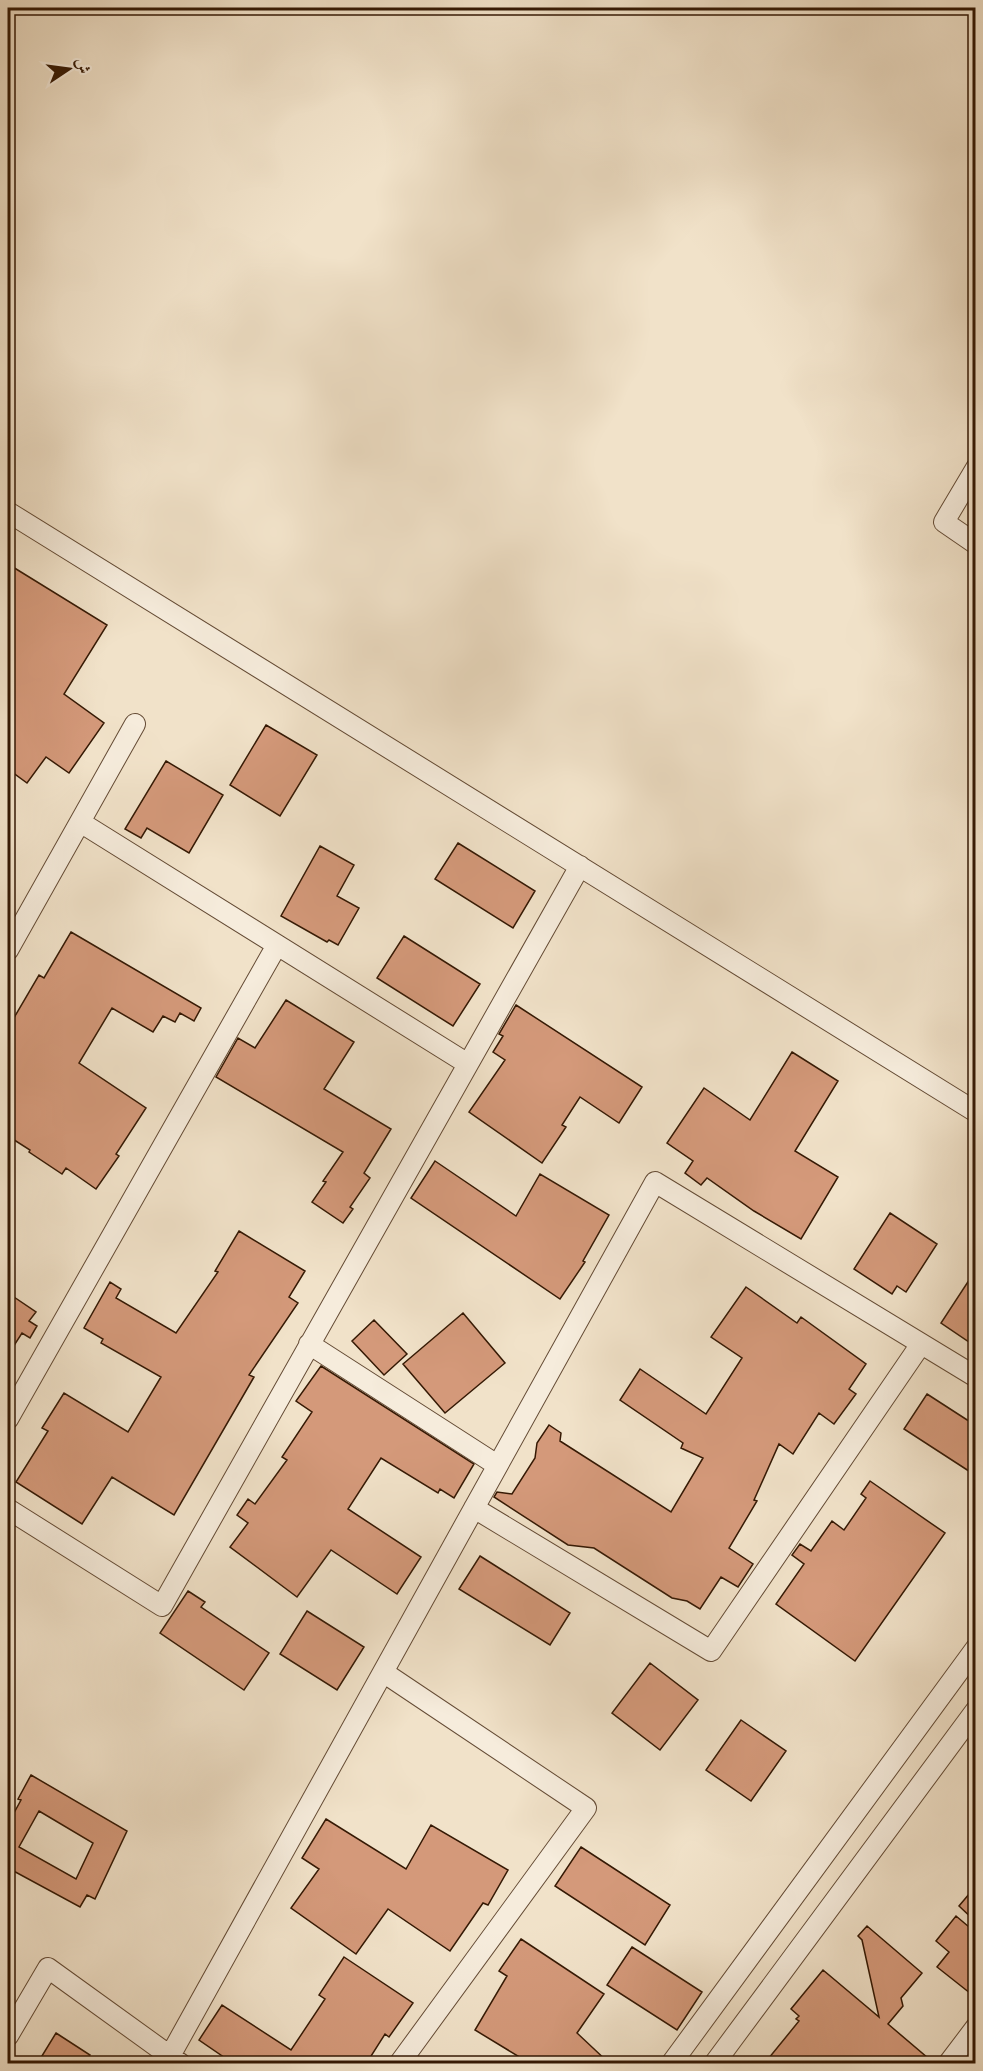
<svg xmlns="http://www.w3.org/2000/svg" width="983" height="2071" viewBox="0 0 983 2071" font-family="'IM FELL French Canon',Amiri,serif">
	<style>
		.building { fill: #d4997a; stroke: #351904; stroke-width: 1.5; fill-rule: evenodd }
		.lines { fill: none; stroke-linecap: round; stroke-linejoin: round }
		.street-casing { stroke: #644b35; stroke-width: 22 }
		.street { stroke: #f6ecdc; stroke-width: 20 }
	</style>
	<rect width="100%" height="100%" fill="#f1e2c9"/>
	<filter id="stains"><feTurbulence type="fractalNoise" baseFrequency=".00333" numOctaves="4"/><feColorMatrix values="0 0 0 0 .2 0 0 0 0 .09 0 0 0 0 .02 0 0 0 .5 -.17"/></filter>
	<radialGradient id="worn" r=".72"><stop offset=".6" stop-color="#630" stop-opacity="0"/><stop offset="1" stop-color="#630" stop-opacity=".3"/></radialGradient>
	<path class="building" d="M8,564L107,625L64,694L104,723L69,773L46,757L27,783L8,769Z
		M266,725L317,755L280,816L230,785Z
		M166,761L223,795L189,853L147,828L141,838L125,829Z
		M458,843L535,891L513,928L435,879Z
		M320,846L354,865L337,896L359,908L338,945L329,940L327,942L281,916Z
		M71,932L201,1008L194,1021L180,1013L175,1022L163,1016L153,1032L112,1008L79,1063L146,1108L116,1154L119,1156L96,1189L66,1168L62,1174L29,1152L30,1150L8,1136V1028L39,975L44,978Z
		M404,936L480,984L453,1026L377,978Z
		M286,1000L354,1042L324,1089L391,1129L364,1173L370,1178L350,1207L353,1209L343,1223L312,1202L326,1182L323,1181L343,1152L216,1077L238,1038L255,1048Z
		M516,1005L642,1087L619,1123L580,1097L562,1125L566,1127L542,1163L469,1112L505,1060L493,1052L503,1036L499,1034Z
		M792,1052L838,1081L795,1151L838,1177L801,1239L754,1211L707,1178L701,1185L685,1173L693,1161L667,1143L704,1088L750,1120Z
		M435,1161L516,1216L540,1174L609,1215L583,1261L585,1262L560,1299L411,1198Z
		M890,1213L937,1244L906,1292L897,1286L892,1294L854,1269Z
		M239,1231L305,1271L289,1297L298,1303L249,1375L254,1377L174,1515L112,1477L82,1524L16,1482L48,1431L42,1428L64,1393L128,1432L161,1377L101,1343L103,1339L84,1328L110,1282L121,1289L116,1298L176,1333L218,1272L215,1271Z
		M975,1271V1346L941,1323Z
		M746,1287L797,1323L801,1317L866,1364L849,1389L856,1394L834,1424L819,1413L793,1454L779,1444L754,1500L757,1501L729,1548L753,1564L738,1587L721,1577L700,1609L687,1601L672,1598L594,1548L568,1545L494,1497L497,1492L512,1494L535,1458L537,1443L549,1425L561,1433L560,1441L671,1512L703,1458L681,1448L683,1443L620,1400L640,1369L706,1414L742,1358L711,1337Z
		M8,1293L36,1312L29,1321L37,1326L30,1338L22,1333L8,1355Z
		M463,1313L505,1363L445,1413L403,1364Z
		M374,1320L407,1354L384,1375L352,1341Z
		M321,1366L474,1464L454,1498L440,1489L438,1493L381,1458L348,1509L421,1557L397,1594L331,1550L297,1597L230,1547L248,1523L237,1515L248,1499L255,1504L287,1460L282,1457L312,1412L296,1401Z
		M927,1394L975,1425V1475L904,1429Z
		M870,1481L945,1533L855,1661L776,1604L804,1564L792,1555L800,1544L811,1551L832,1521L844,1530L866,1498L861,1494Z
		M480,1556L570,1613L550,1645L459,1589Z
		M188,1591L205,1602L201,1607L269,1653L244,1690L160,1633Z
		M307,1611L364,1647L337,1690L280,1654Z
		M650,1663L698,1700L660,1750L612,1713Z
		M741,1720L786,1751L751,1801L706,1770Z
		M31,1775L127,1831L95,1899L87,1895L80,1907L8,1868V1824L21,1800L18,1799ZM39,1811L93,1843L76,1879L19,1847Z
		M326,1819L406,1869L431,1825L508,1870L488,1905L483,1903L450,1951L388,1909L356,1954L291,1908L319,1869L302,1858Z
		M581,1847L670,1905L645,1945L555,1886Z
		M975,1887V1921L959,1906Z
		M956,1916L975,1932V1997L937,1967L949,1952L936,1941Z
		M867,1926L922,1973L901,1998L903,2006L888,2024L935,2064H764L799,2021L796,2019L799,2016L791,2009L823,1970L879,2017L862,1940L858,1936Z
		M521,1939L604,1994L577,2033L610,2064H531L475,2030L507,1976L499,1971Z
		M632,1947L702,1992L677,2030L607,1985Z
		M344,1957L413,2003L389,2037L385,2034L366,2064H234L199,2040L222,2005L291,2050L325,1999L319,1995Z
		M56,2033L90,2055L84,2064H37Z"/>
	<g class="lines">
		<defs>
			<path id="street" d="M976,468L944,522L976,544
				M8,512L976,1112
				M80,822L468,1064
				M8,950L135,724
				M309,1344L497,1465
				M8,1419L277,945
				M474,1508L711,1651L921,1344
				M8,1509L162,1606L580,866
				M383,1672L586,1808L399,2064
				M8,2036L48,1968L181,2064
				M170,2056L655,1182L976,1377
				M671,2064L976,1648
				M714,2064L976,1710
				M948,2064L976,2027"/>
		</defs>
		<use href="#street" class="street-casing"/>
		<use href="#street" class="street"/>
	</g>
	<rect width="983" height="2071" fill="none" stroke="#f1e2c9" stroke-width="30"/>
	<rect x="9" y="9" width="965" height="2053" fill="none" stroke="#351904" stroke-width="3"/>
	<rect x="15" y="15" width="953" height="2041" fill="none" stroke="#351904" stroke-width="1.5"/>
	<g transform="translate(69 69) rotate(77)" stroke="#f6ecdc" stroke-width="4.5" paint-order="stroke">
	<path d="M0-4.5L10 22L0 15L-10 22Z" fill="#351904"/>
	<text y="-9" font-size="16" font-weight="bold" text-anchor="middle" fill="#351904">ش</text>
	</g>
	<rect width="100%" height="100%" filter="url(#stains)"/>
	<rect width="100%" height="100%" fill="url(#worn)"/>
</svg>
